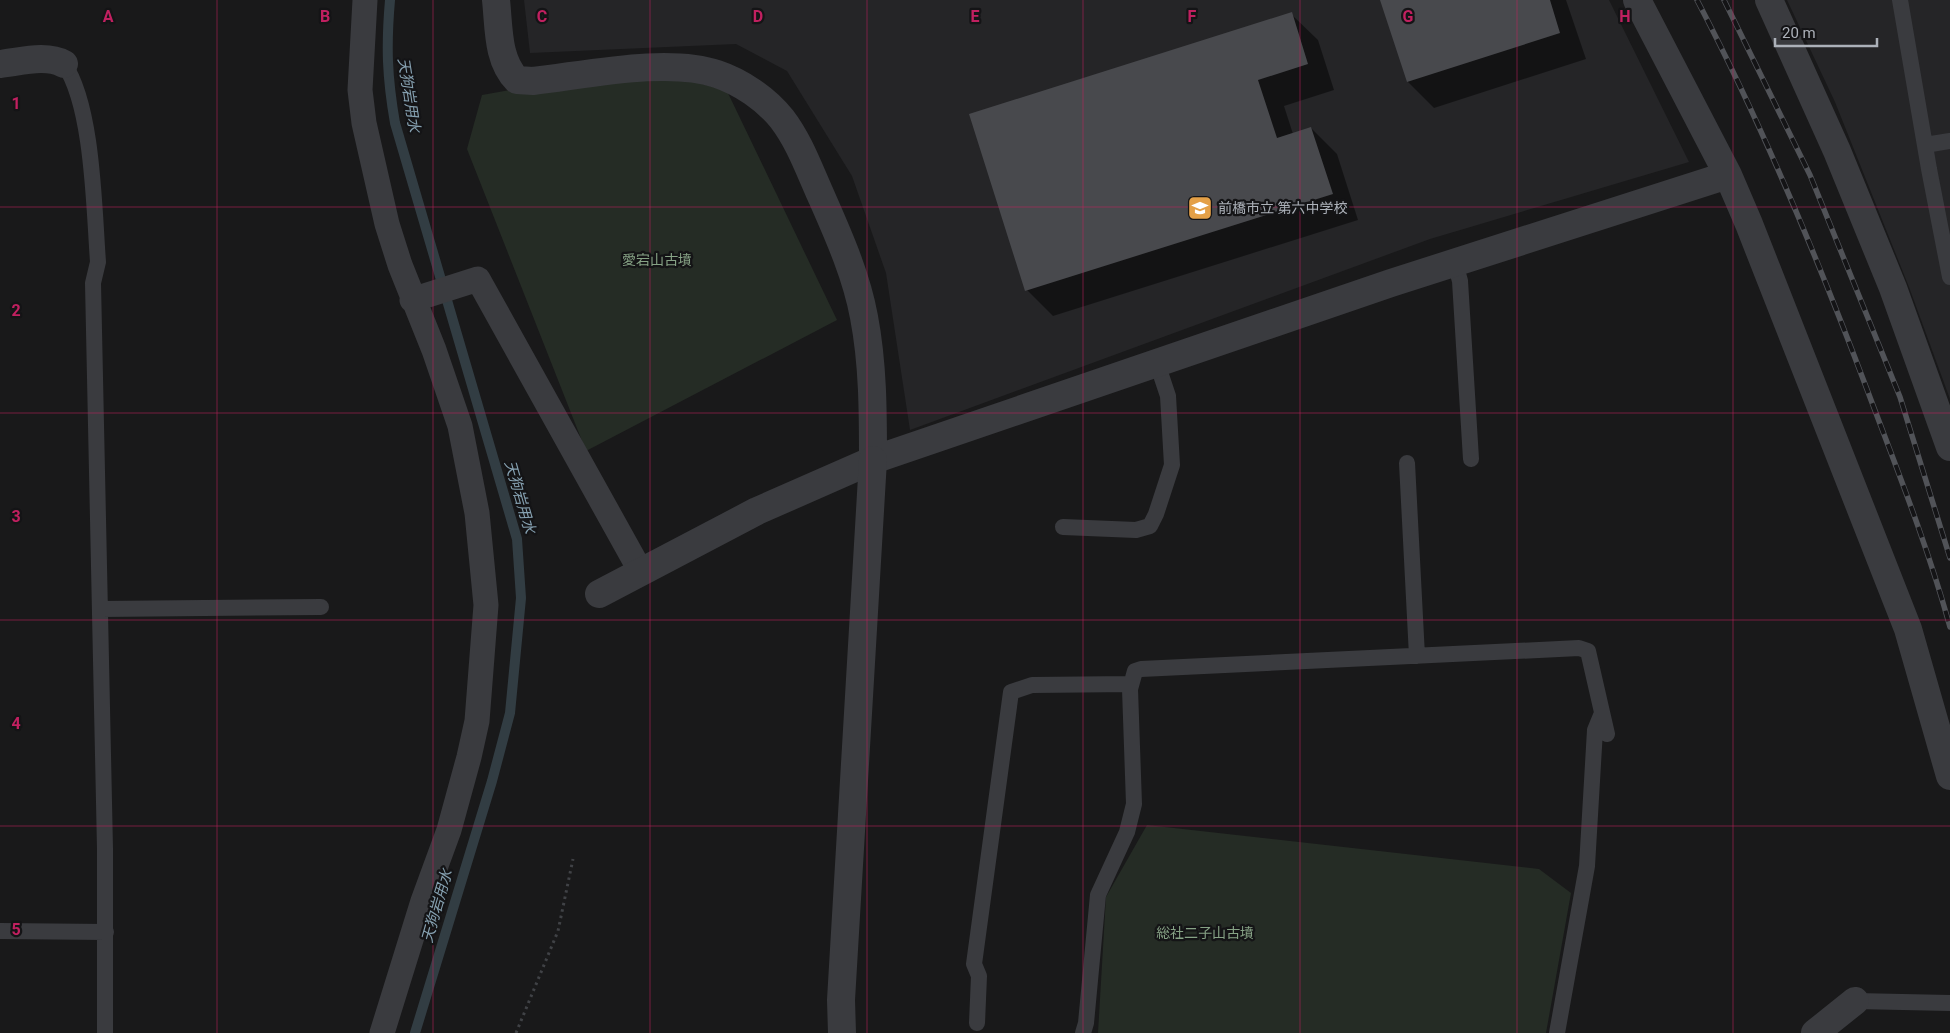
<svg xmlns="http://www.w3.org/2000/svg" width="1950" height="1033" viewBox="0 0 1950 1033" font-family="Roboto,'Noto Sans JP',sans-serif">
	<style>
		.built { fill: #252527 }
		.green { fill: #252c25 }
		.shadow { fill: #0007 }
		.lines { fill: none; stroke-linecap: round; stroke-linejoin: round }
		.stream { stroke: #323d43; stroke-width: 10 }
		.building { fill: #48494d }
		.path { stroke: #404246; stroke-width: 3; stroke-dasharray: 2.5 4; stroke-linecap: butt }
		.service { stroke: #3a3b3f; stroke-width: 16 }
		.pedestrian { stroke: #3a3b3f; stroke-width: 25 }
		.minor { stroke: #3a3b3f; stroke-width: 28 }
		.tertiary { stroke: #3a3b3f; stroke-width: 28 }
		.rail-casing { stroke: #515358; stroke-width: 5.5 }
		.rail { stroke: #141416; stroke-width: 4; stroke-dasharray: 11; stroke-linecap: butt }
		.grid { fill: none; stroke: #c12060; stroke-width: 1; stroke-opacity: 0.55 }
		.labels { text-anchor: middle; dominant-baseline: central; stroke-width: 4.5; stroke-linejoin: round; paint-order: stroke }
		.poi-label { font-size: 14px; fill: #acb1b9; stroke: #141416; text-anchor: start }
		.park-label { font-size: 14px; fill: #86a285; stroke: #141416 }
		.water-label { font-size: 15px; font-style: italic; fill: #86a1b1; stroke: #141416 }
		.grid-label { font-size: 16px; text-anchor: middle; font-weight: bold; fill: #c12060; stroke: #141416; stroke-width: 4.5; stroke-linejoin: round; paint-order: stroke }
	</style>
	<rect width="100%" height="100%" fill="#19191a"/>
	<path class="built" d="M524,0H1609L1689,162L1430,239L910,430L886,273L852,176L787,71L736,44L530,53Z
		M1787,0H1950V399L1909,287L1835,102Z"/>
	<path class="green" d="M668,74L727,91L837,320L586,451L467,149L482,95L516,89Z
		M1147,825L1539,869L1571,893L1546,1033H1098L1106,897Z"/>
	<path class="shadow" d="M1381,0H1566L1586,59L1434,108L1408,82Z
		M1291,14L1318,40L1334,90L1284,106L1293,134L1311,128L1337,154L1358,220L1053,316L1027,290Z"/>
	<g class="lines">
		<path class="stream" d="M390,0C386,46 387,77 395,123L517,539L521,598L510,713L492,781L415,1033"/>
	</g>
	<path class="building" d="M1380,0H1550L1560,33L1407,82Z
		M1292,12L1308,64L1258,80L1277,138L1311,127L1333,194L1025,291L969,114Z"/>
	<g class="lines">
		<path class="path" d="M516,1033L558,931L573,859"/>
		<path class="service" d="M1900,0L1929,169L1950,277
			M64,64C93,106 94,209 98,262L93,283L105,849V1033
			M1925,145L1950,141
			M1455,263L1460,281L1471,459
			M1407,463L1417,656
			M1063,527L1136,530L1150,526L1156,514L1172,465L1168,396L1157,363
			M101,609L321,607
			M0,931L106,932
			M1855,1001L1950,1003
			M977,1023L979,976L974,964L1011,692L1032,685L1131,684
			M1083,1033L1086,1023L1098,895L1127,832L1134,804L1130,689L1135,671L1141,669L1579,648L1588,651L1607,734
			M1557,1033L1587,866L1595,730L1602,713"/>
		<path class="pedestrian" d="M365,0L360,90L364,123L387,224L400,265L434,350L460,426L477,513L486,605L477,721L469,757L449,830L423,901L382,1033
			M412,300L478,279L641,572"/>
		<path class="minor" d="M496,0C499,27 497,60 517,80L533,81C586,75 668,57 717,74C741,82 766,99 782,119C798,140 807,164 818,189C836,230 856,273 864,317C873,364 873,412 873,460
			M1637,0L1728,175L1749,224L1908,629L1950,776
			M1769,0L1837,151L1893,288L1950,447
			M0,64C20,62 46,54 64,64
			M599,594L757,511L873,460L1391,283L1728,175
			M1815,1033L1855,1001"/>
		<path class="tertiary" d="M842,1033L841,1000L873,460"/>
		<defs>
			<path id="rail" d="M1697,0C1763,126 1818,259 1868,392C1897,469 1928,547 1950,627
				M1724,0L1810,175L1900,397L1950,558"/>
		</defs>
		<use href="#rail" class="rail-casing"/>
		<use href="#rail" class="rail"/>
	</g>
	<path class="grid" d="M217,0V1033M433,0V1033M650,0V1033M867,0V1033M1083,0V1033M1300,0V1033M1517,0V1033M1733,0V1033M0,207H1950M0,413H1950M0,620H1950M0,826H1950"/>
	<defs>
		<symbol id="school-square" viewBox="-11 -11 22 22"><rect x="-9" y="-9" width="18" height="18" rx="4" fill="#e4a047" stroke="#141416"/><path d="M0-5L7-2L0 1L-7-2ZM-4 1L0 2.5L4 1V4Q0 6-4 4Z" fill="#fff"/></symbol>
	</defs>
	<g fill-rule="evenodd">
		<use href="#school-square" x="1186" y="194" width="28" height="28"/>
	</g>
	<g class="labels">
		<g class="poi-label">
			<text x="1218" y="208">前橋市立 第六中学校</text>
		</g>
		<g class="park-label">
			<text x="657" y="260">愛宕山古墳</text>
			<text x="1205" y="933">総社二子山古墳</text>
		</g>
		<g class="water-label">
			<text transform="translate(409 95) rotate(81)">天狗岩用水</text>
			<text transform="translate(520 497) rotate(74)">天狗岩用水</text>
			<text transform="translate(437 906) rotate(-74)">天狗岩用水</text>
		</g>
	</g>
	<g class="grid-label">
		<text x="108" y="22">A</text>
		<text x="325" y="22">B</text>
		<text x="542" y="22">C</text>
		<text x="758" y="22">D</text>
		<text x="975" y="22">E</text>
		<text x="1192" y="22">F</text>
		<text x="1408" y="22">G</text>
		<text x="1625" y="22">H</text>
		<text x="16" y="109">1</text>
		<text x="16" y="316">2</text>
		<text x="16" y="522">3</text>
		<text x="16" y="729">4</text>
		<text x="16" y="935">5</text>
	</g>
	<path d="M1775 38v8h102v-8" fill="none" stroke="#acb1b9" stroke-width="2.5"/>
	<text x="1782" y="38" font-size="15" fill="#acb1b9" stroke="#141416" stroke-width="4" paint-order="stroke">20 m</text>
</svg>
